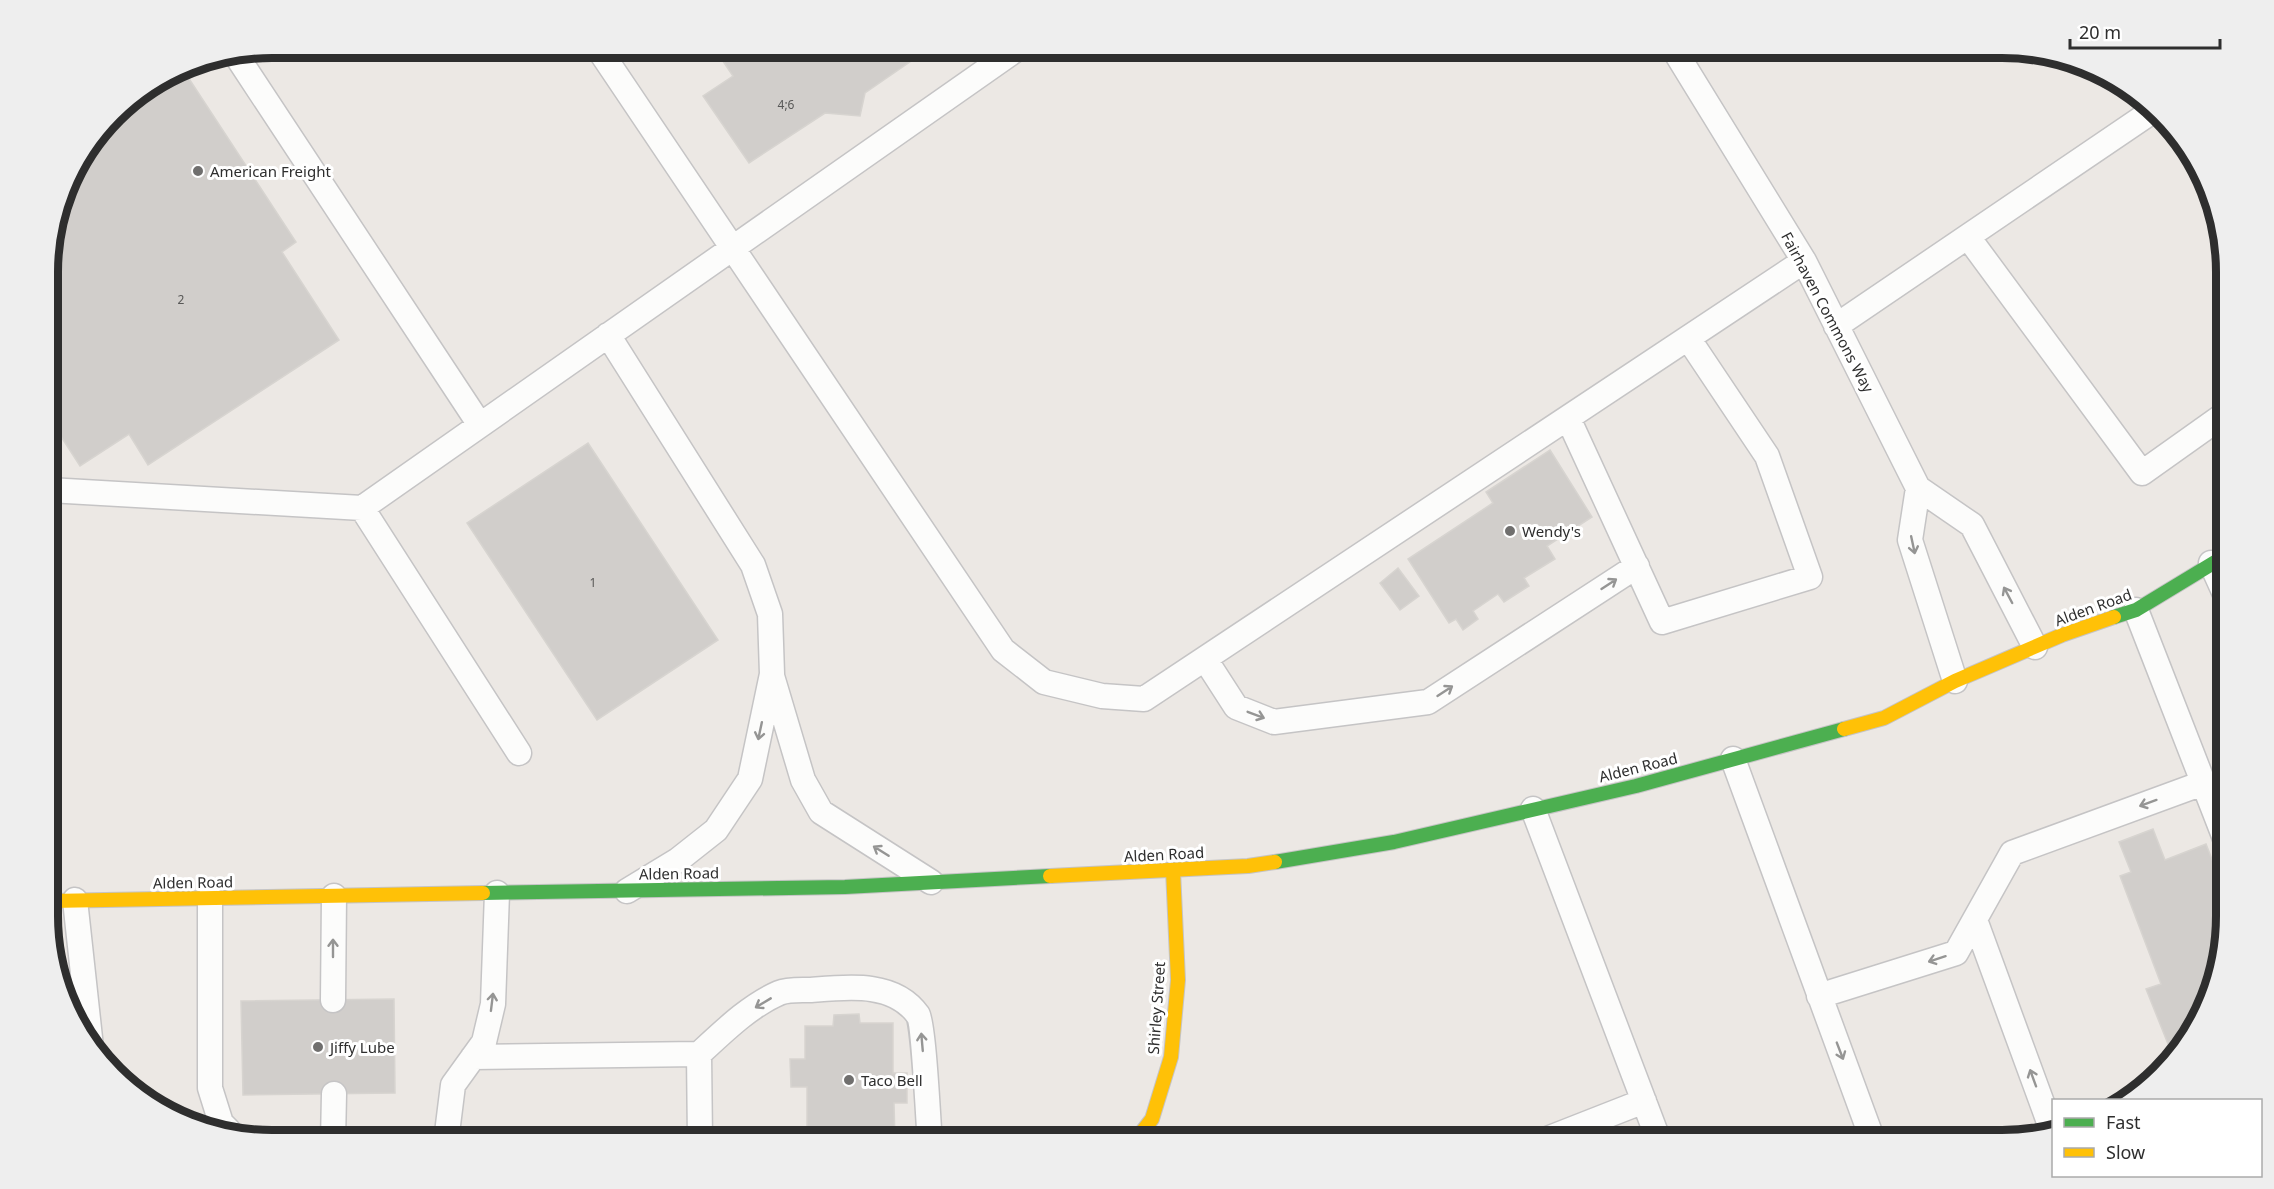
<svg xmlns="http://www.w3.org/2000/svg" width="2274" height="1189" viewBox="0 0 2274 1189" font-family="'Noto Sans',sans-serif">
	<style>
		.building { fill: #d1cecb; stroke: #d7d4d0; stroke-width: 1.5 }
		.lines { fill: none; stroke-linecap: round; stroke-linejoin: round }
		.lane-casing { stroke: #c5c4c5; stroke-width: 27 }
		.fast-casing { stroke: #c5c4c5; stroke-width: 16 }
		.slow-casing { stroke: #c5c4c5; stroke-width: 16 }
		.lane { stroke: #fcfcfb; stroke-width: 24 }
		.fast { stroke: #4caf50; stroke-width: 14 }
		.slow { stroke: #ffc107; stroke-width: 14 }
		.oneway { stroke: #959594 }
		.poi-dot { fill: #706f6e; stroke: #fff; stroke-width: 2 }
		.labels { text-anchor: middle; dominant-baseline: central; stroke-width: 6; stroke-linejoin: round; paint-order: stroke }
		.number-label { font-size: 12px; fill: #585857 }
		.poi-label { font-size: 15px; fill: #2e2e2e; stroke: #fff; text-anchor: start }
		.street-label { font-size: 15px; fill: #2e2e2e; stroke: #fff }
		.rim { fill: none; stroke: #2e2e2e; stroke-width: 8 }
	</style>
	<rect width="100%" height="100%" fill="#ece8e4"/>
	<path class="building" d="M714,48H930L865,93L860,116L825,113L749,163L703,96L733,76Z
		M182,68L296,242L282,252L339,340L148,465L129,434L80,466L49,418V258L71,173L124,104Z
		M588,443L718,640L597,720L467,523Z
		M1550,450L1592,517L1547,546L1555,559L1524,578L1529,586L1504,602L1498,594L1473,611L1478,619L1463,630L1456,619L1449,623L1408,559L1493,503L1486,492Z
		M1398,568L1419,596L1400,610L1380,583Z
		M2153,829L2165,860L2206,844L2226,895V916L2203,1016L2174,1059L2146,989L2161,984L2120,876L2131,872L2119,842Z
		M394,999L395,1093L243,1095L241,1001Z
		M859,1014L860,1023H893V1073H907V1103H894L895,1141H807V1087H791L790,1059H805V1026H833L834,1015Z"/>
	<g class="lines">
		<defs>
			<path id="lane" d="M598,48L1003,650L1044,682L1102,696L1144,699L1804,261
				M1673,48L1804,261L1918,488L1972,525L2035,647
				M236,55L480,425
				M1968,237L2142,473L2225,414
				M1836,326L2154,110
				M608,335L753,565L770,614L772,674L750,779L716,830L678,860L627,891
				M1568,418L1662,622L1810,577L1767,456L1688,338
				M1918,488L1910,540L1955,681
				M49,490L362,508L1018,48
				M362,508L519,753
				M2211,563L2225,594
				M2136,610L2226,841
				M1205,659L1236,707L1274,722L1428,702L1637,566
				M772,676L803,780L821,812L931,882
				M1733,759L1873,1141
				M1533,809L1659,1141
				M210,898V1088L221,1123L228,1130
				M75,900L91,1047
				M1975,920L2053,1133
				M1819,996L1956,953L2012,853L2203,783
				M333,1000L334,896
				M699,1054C723,1032 749,1006 779,993C788,989 802,990 811,990C847,987 894,981 918,1015C923,1022 928,1113 929,1129L923,1141
				M473,1057L699,1054L700,1141
				M333,1141L334,1094
				M446,1141L453,1085L484,1042L493,1004L497,893
				M1542,1141L1644,1101"/>
			<path id="fast" d="M2114,617L2136,610L2225,556
				M1275,862L1394,842L1636,786L1844,729
				M483,893L845,887L1050,876"/>
			<path id="slow" d="M1844,729L1884,718L1955,681L2062,635L2114,617
				M1050,876L1248,866L1275,862
				M50,901L483,893
				M1135,1141L1152,1119L1171,1057L1178,980L1173,870"/>
		</defs>
		<use href="#lane" class="lane-casing"/>
		<use href="#fast" class="fast-casing"/>
		<use href="#slow" class="slow-casing"/>
		<use href="#lane" class="lane"/>
		<use href="#fast" class="fast"/>
		<use href="#slow" class="slow"/>
	</g>
	<defs><path id="oneway-shaft" d="M-6 0H5M1.5-3L5.5 0L1.5 3" fill="none" stroke-width="1.6" stroke-linecap="round" stroke-linejoin="round" transform="scale(1.5)"/></defs>
	<g class="oneway">
		<use href="#oneway-shaft" transform="translate(1913 545) rotate(78)"/>
		<use href="#oneway-shaft" transform="translate(1609 584) rotate(-33)"/>
		<use href="#oneway-shaft" transform="translate(2008 595) rotate(-118)"/>
		<use href="#oneway-shaft" transform="translate(1445 691) rotate(-33)"/>
		<use href="#oneway-shaft" transform="translate(1256 715) rotate(21)"/>
		<use href="#oneway-shaft" transform="translate(760 731) rotate(102)"/>
		<use href="#oneway-shaft" transform="translate(2148 803) rotate(160)"/>
		<use href="#oneway-shaft" transform="translate(881 851) rotate(-148)"/>
		<use href="#oneway-shaft" transform="translate(333 948) rotate(-90)"/>
		<use href="#oneway-shaft" transform="translate(1937 959) rotate(162)"/>
		<use href="#oneway-shaft" transform="translate(492 1002) rotate(-83)"/>
		<use href="#oneway-shaft" transform="translate(763 1003) rotate(149)"/>
		<use href="#oneway-shaft" transform="translate(922 1042) rotate(-95)"/>
		<use href="#oneway-shaft" transform="translate(1840 1051) rotate(69)"/>
		<use href="#oneway-shaft" transform="translate(2033 1078) rotate(-110)"/>
	</g>
	<g class="poi-dot">
		<circle cx="198" cy="171" r="6"/>
		<circle cx="1510" cy="531" r="6"/>
		<circle cx="318" cy="1047" r="6"/>
		<circle cx="849" cy="1080" r="6"/>
	</g>
	<g class="labels">
		<g class="number-label">
			<text x="786" y="104">4;6</text>
			<text x="181" y="299">2</text>
			<text x="593" y="582">1</text>
		</g>
		<g class="poi-label">
			<text x="210" y="171">American Freight</text>
			<text x="1522" y="531">Wendy's</text>
			<text x="330" y="1047">Jiffy Lube</text>
			<text x="861" y="1080">Taco Bell</text>
		</g>
		<g class="street-label">
			<text transform="translate(1828 312) rotate(62)">Fairhaven Commons Way</text>
			<text transform="translate(2093 607) rotate(-20)">Alden Road</text>
			<text transform="translate(1638 767) rotate(-14)">Alden Road</text>
			<text transform="translate(1164 854) rotate(-3)">Alden Road</text>
			<text transform="translate(679 873) rotate(-1)">Alden Road</text>
			<text transform="translate(193 882) rotate(-1)">Alden Road</text>
			<text transform="translate(1156 1008) rotate(-86)">Shirley Street</text>
		</g>
	</g>
	<path d="M0 0H2274V1189H0ZM272 58H2002A214 214 0 0 1 2216 272V916A214 214 0 0 1 2002 1130H272A214 214 0 0 1 58 916V272A214 214 0 0 1 272 58Z" fill="#eee" fill-rule="evenodd"/>
	<path class="rim" d="M272 58H2002A214 214 0 0 1 2216 272V916A214 214 0 0 1 2002 1130H272A214 214 0 0 1 58 916V272A214 214 0 0 1 272 58Z"/>
	<rect x="2052" y="1099" width="210" height="78" fill="#ffffff" stroke="#ababab" stroke-width="1.5"/>
	<rect x="2064" y="1118" width="30" height="9" fill="#4caf50" stroke="#ababab" stroke-width="1.5"/>
	<text x="2106" y="1129" font-size="18" fill="#2e2e2e">Fast</text>
	<rect x="2064" y="1148" width="30" height="9" fill="#ffc107" stroke="#ababab" stroke-width="1.5"/>
	<text x="2106" y="1159" font-size="18" fill="#2e2e2e">Slow</text>
	<path d="M2070 39v9h150v-9" fill="none" stroke="#2e2e2e" stroke-width="3"/>
	<text x="2079" y="39" font-size="18" fill="#2e2e2e" stroke="#ffffff" stroke-width="4.5" paint-order="stroke">20 m</text>
</svg>
